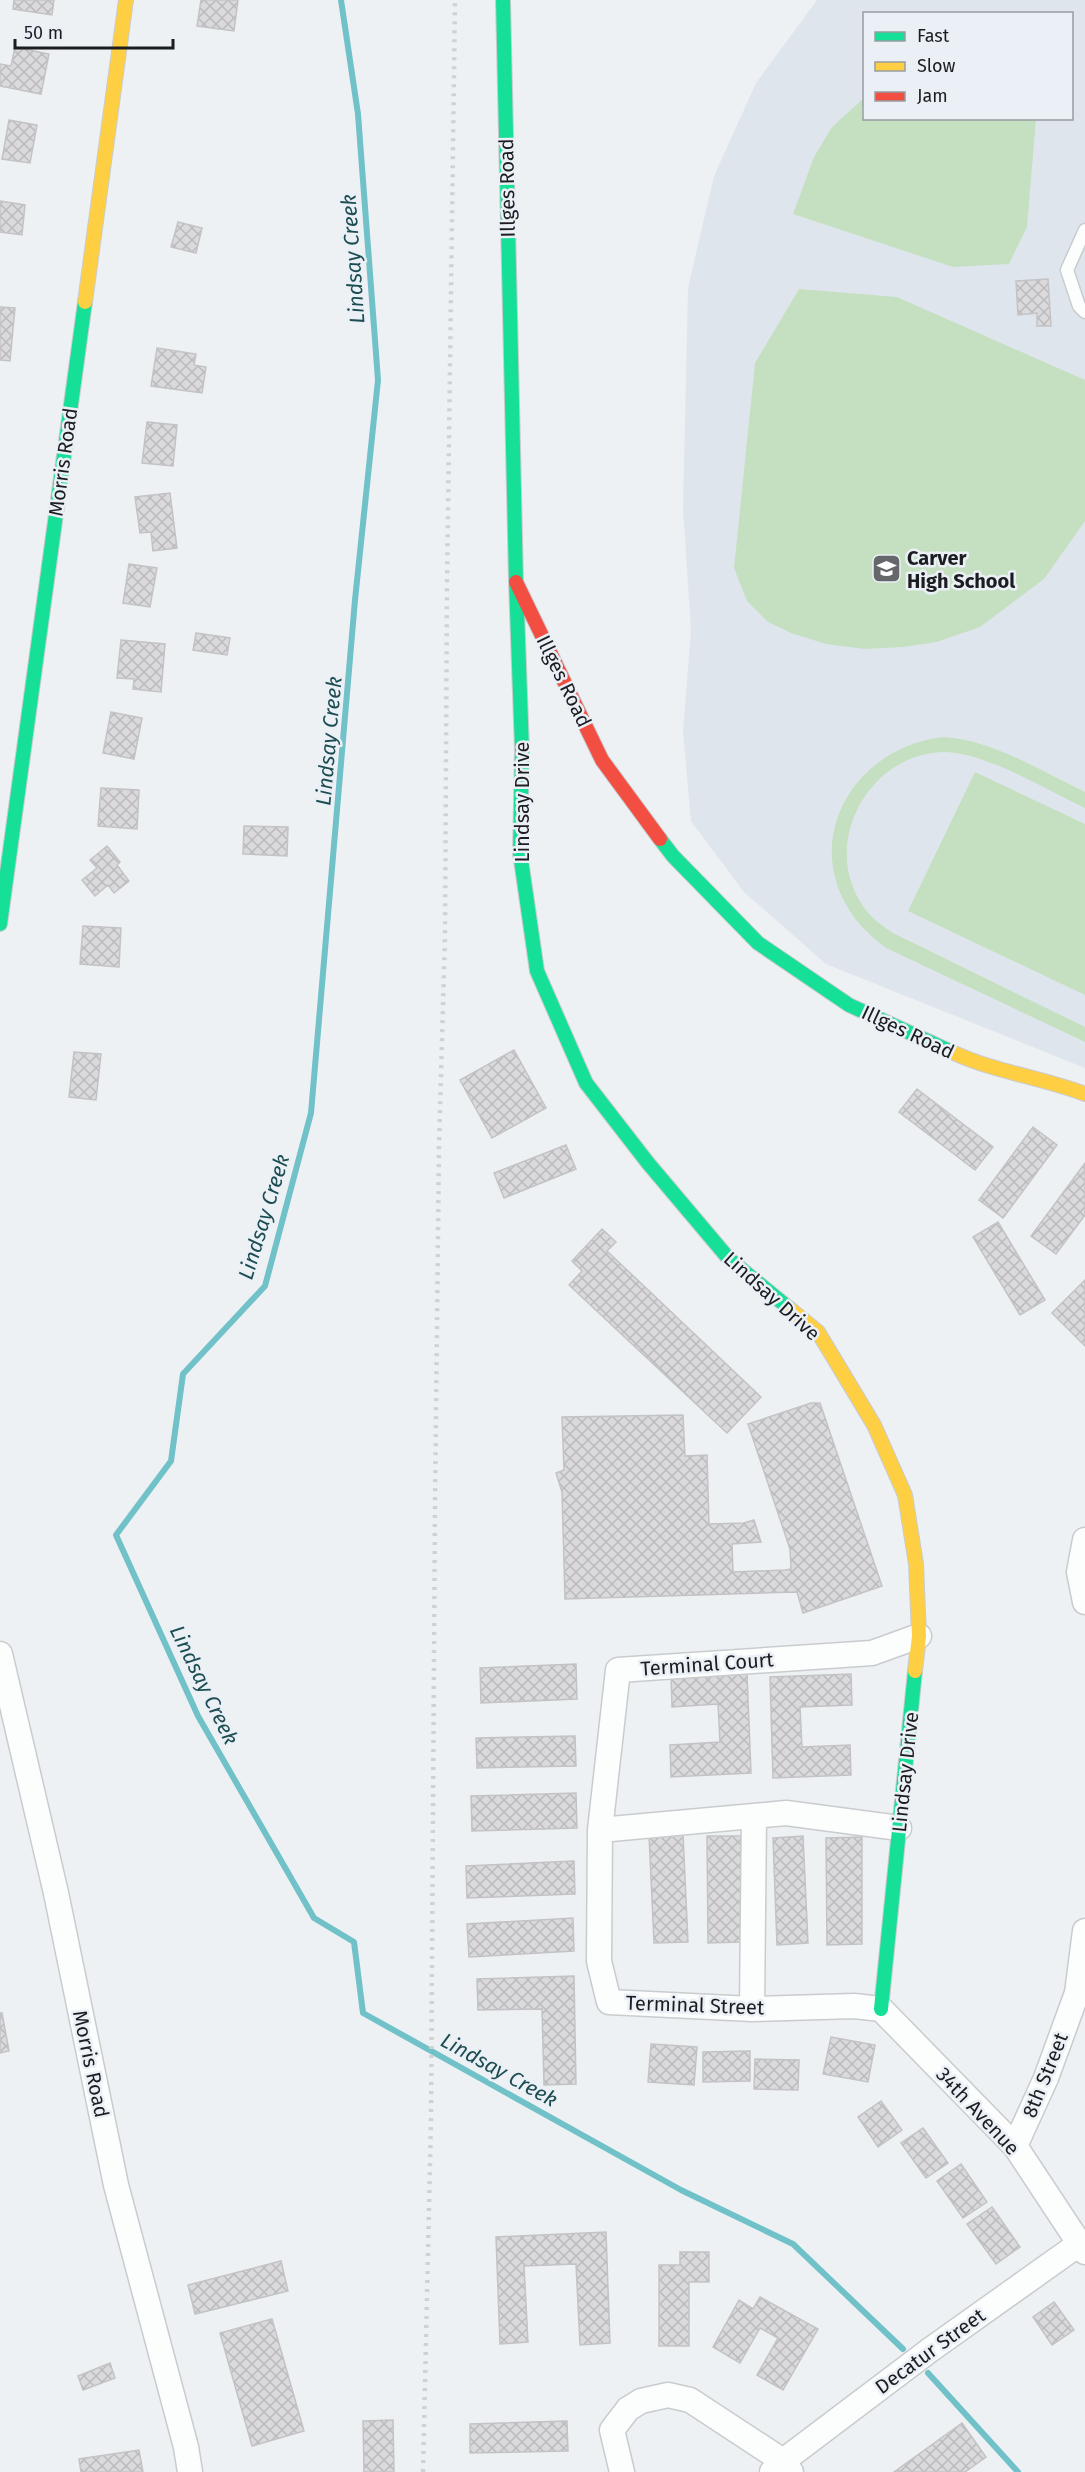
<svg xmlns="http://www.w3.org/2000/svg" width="1085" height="2472" viewBox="0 0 1085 2472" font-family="'Fira Sans',sans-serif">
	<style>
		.built { fill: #dfe5ed; fill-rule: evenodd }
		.pitch { fill: #c5e0c1 }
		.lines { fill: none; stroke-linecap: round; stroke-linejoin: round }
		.stream { stroke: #71c1c9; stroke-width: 6 }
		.building { fill: url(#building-cross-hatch); stroke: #c3c3c5; stroke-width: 1.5 }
		.lane-casing { stroke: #c9ccce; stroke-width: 15 }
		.street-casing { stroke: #c9ccce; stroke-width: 27 }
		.fast-casing { stroke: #c9ccce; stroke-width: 16 }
		.slow-casing { stroke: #c9ccce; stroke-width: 16 }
		.jam-casing { stroke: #c9ccce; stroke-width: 16 }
		.lane { stroke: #fcfdfd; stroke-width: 12 }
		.street { stroke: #fcfdfd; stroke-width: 24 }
		.fast { stroke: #16e098; stroke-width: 14 }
		.slow { stroke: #ffcf43; stroke-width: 14 }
		.jam { stroke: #f24e42; stroke-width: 14 }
		.rail { stroke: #d0d1d2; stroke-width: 4.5; stroke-dasharray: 3 6; stroke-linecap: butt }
		.labels { text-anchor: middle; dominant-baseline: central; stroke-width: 5; stroke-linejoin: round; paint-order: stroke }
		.street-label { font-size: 20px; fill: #1c1d20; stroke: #ebf0f7 }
		.poi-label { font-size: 20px; font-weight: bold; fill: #1c1d20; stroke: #ebf0f7; text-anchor: start }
		.water-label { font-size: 21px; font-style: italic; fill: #1c4d51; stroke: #ebf0f7 }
	</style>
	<defs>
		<pattern id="building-cross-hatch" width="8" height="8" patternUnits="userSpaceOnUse" patternTransform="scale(1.5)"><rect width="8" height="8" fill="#dad9dc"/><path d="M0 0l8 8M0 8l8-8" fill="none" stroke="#bababc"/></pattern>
	</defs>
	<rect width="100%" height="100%" fill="#eef1f4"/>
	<path class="built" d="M817,0H1085V1068L826,964L744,892L691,821L683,732L691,630L683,508L688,288L714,176L756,83ZM864,14H1072V118H864Z"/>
	<path class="pitch" d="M864,98V118L1036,119L1027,227L1009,264L953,267L793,214L814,157L832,127Z
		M799,289L897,297L1085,380V521L1044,579L980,627L937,642L903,647L864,649L826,644L791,633L768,622L747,601L734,568L755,363Z
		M944,737C993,740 1041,771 1085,792V808C1046,790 984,751 942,752C868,755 820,844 863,906C870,917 882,926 893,933L1085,1027V1042L886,948C872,937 858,925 848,908C802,832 860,745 944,737Z
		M975,772L1085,824V995L908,911Z"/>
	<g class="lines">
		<path class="stream" d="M341,0L358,114L378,380L355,600L311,1113L265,1286L183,1374L171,1461L116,1535L198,1716L314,1918L354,1942L363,2013L681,2190L793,2244L903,2349
			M928,2373L1018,2472"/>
	</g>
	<path class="building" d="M14,0H54L52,15L13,9Z
		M201,0H238L234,31L197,26Z
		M15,47L49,54L41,94L0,86V64L11,66Z
		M9,120L37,125L30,163L2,159Z
		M0,201L25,205L22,235L0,232Z
		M178,222L202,228L196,253L171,247Z
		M1048,279L1051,326H1037V313L1018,315L1016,281Z
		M0,307L15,308L10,361L0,360Z
		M157,348L196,354L194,365L206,367L202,393L151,386Z
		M147,422L177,425L173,466L142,463Z
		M170,493L177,548L153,551L151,532L140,533L135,497Z
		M129,564L157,568L150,607L123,603Z
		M196,633L230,638L227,655L193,650Z
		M121,640L165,644L161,692L133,689L134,679L117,678Z
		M111,712L142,718L134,759L103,753Z
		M101,788L139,790L137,829L98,826Z
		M244,826L288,827L287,856L243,854Z
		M107,846L120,862L117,865L129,881L114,893L108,885L95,896L82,880L97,868L90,860Z
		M83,926L121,928L119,967L80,964Z
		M514,1050L546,1108L492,1138L460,1080Z
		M74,1052L101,1054L96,1100L69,1097Z
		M917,1089L993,1147L975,1170L899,1112Z
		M1033,1127L1057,1145L1003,1218L979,1200Z
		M566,1145L576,1169L504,1198L494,1173Z
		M1085,1163V1215L1056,1254L1031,1236Z
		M998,1222L1045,1300L1020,1315L973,1237Z
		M602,1229L616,1242L607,1251L761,1397L727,1433L569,1285L582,1271L572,1261Z
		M1085,1280V1346L1052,1313Z
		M811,1403H820L882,1586L803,1613L797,1592L565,1599L562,1492L556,1473L564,1470L562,1417L683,1415L685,1456L707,1455L709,1524L744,1523L754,1520L761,1542L732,1544L733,1572L785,1570L791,1569L790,1549L748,1424Z
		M576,1664L577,1699L481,1703L480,1668Z
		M747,1673L751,1773L671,1777L670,1745L720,1742L718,1704L672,1707L671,1676Z
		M851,1674L852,1705L800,1707L802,1747L850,1745L851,1775L773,1778L770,1677Z
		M575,1736L576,1766L477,1768L476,1738Z
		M576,1793L577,1828L472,1831L471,1796Z
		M683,1834L688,1942L654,1943L649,1835Z
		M707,1836H741L743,1942L708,1943Z
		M803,1836L808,1943L777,1945L773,1838Z
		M862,1837V1944L827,1945L826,1838Z
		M574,1861L575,1894L467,1898L466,1866Z
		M573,1918L574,1951L469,1957L467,1924Z
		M574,1976L576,2084L544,2085L542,2009L478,2010L477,1979Z
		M0,2013H2L9,2051L0,2053Z
		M831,2037L875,2045L868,2082L823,2074Z
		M651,2044L697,2047L694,2085L648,2082Z
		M750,2051V2081L703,2082V2052Z
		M755,2059L799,2060L798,2090L754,2089Z
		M881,2101L902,2130L878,2147L858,2117Z
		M923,2128L948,2163L926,2178L901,2143Z
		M961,2164L987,2202L963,2218L937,2181Z
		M992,2207L1020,2247L996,2264L967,2224Z
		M606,2232L610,2343L580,2345L576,2264L524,2266L528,2342L500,2344L496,2237Z
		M680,2252H709V2282H689V2346H659V2265H680Z
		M281,2261L288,2291L195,2314L188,2285Z
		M760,2297L818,2329L783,2390L757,2375L778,2338L760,2328L740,2363L713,2347L739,2300L753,2309Z
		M1054,2302L1074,2330L1052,2345L1033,2317Z
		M272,2319L304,2431L252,2446L220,2333Z
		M110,2363L115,2378L83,2390L78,2376Z
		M393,2420L394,2472H364L363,2421Z
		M567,2421L568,2451L470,2453V2424Z
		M962,2423L986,2457L965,2472H894Z
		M139,2450L143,2472H81L79,2459Z"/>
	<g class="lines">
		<defs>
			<path id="lane" d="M1085,230L1067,270L1079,306L1085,312"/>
			<path id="street" d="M1085,1540L1079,1572L1085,1602
				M919,1636L872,1653L618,1670L600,1830L599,1961L609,2002L752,2009L854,2006L881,2009L1015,2146L1085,2252
				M0,1654L56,1893L116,2185L186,2447L190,2472
				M600,1830L786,1813L899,1828
				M752,2009L754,1816
				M1015,2146L1046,2078L1077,1993L1085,1931
				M622,2472L612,2430L628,2409L641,2401L668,2395L690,2400L783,2461L791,2472
				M772,2472L783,2461L930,2350L1079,2244"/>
			<path id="fast" d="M503,0L516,582
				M516,582L522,750L520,853L537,971L586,1083L648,1163L729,1259L790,1309
				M660,839L673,856L758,943L849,1005L952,1052
				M0,924L85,302
				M881,2009L915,1671"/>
			<path id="slow" d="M85,302L126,0
				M952,1052C994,1072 1041,1077 1085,1094
				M790,1309L818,1332L874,1425L905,1495L916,1564L919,1636L915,1671"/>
			<path id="jam" d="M516,582L602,760L660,839"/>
		</defs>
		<use href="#lane" class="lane-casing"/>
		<use href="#street" class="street-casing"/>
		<use href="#fast" class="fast-casing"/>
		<use href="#slow" class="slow-casing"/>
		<use href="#jam" class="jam-casing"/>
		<use href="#lane" class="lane"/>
		<use href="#street" class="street"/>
		<use href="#fast" class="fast"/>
		<use href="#slow" class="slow"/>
		<use href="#jam" class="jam"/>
		<path class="rail" d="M423,2472L431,2121L435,1504L439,1147L445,936L447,586L455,0"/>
	</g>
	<defs>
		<symbol id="school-square" viewBox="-11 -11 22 22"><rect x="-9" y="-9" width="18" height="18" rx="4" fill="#66676a" stroke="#ebf0f7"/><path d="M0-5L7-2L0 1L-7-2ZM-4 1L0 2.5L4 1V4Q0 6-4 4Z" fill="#fff"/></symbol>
	</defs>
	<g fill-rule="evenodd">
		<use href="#school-square" x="870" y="552" width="33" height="33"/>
	</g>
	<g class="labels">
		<g class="street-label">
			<text transform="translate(507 188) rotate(-91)">Illges Road</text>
			<text transform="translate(63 462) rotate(-82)">Morris Road</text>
			<text transform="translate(564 681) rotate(64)">Illges Road</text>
			<text transform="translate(522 802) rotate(-90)">Lindsay Drive</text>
			<text transform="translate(908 1032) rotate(25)">Illges Road</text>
			<text transform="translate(772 1296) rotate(42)">Lindsay Drive</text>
			<text transform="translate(707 1664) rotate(-4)">Terminal Court</text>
			<text transform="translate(905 1772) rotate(-84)">Lindsay Drive</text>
			<text transform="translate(695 2005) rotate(2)">Terminal Street</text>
			<text transform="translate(91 2064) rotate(78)">Morris Road</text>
			<text transform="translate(1045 2075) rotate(-68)">8th Street</text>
			<text transform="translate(978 2111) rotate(47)">34th Avenue</text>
			<text transform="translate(930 2351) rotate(-36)">Decatur Street</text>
		</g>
		<g class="poi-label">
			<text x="907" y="558">Carver<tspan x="907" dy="23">High School</tspan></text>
		</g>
		<g class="water-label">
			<text transform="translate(353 259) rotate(-94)">Lindsay Creek</text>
			<text transform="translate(329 741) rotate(-85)">Lindsay Creek</text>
			<text transform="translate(264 1217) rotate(-73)">Lindsay Creek</text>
			<text transform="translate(204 1685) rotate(64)">Lindsay Creek</text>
			<text transform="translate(499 2070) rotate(29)">Lindsay Creek</text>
		</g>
	</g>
	<rect x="863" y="12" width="210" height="108" fill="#ebf0f7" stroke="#989ca1" stroke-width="1.5"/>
	<rect x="875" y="32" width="30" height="9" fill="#16e098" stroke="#989ca1" stroke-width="1.5"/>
	<text x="917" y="42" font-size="18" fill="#1c1d20">Fast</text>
	<rect x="875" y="62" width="30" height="9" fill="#ffcf43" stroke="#989ca1" stroke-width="1.5"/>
	<text x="917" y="72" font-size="18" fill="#1c1d20">Slow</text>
	<rect x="875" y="92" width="30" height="9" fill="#f24e42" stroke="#989ca1" stroke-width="1.5"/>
	<text x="917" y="102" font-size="18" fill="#1c1d20">Jam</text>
	<path d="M15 39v9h158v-9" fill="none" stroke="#1c1d20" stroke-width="3"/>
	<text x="24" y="39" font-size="18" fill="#1c1d20" stroke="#ebf0f7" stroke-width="4.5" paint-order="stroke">50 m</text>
</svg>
